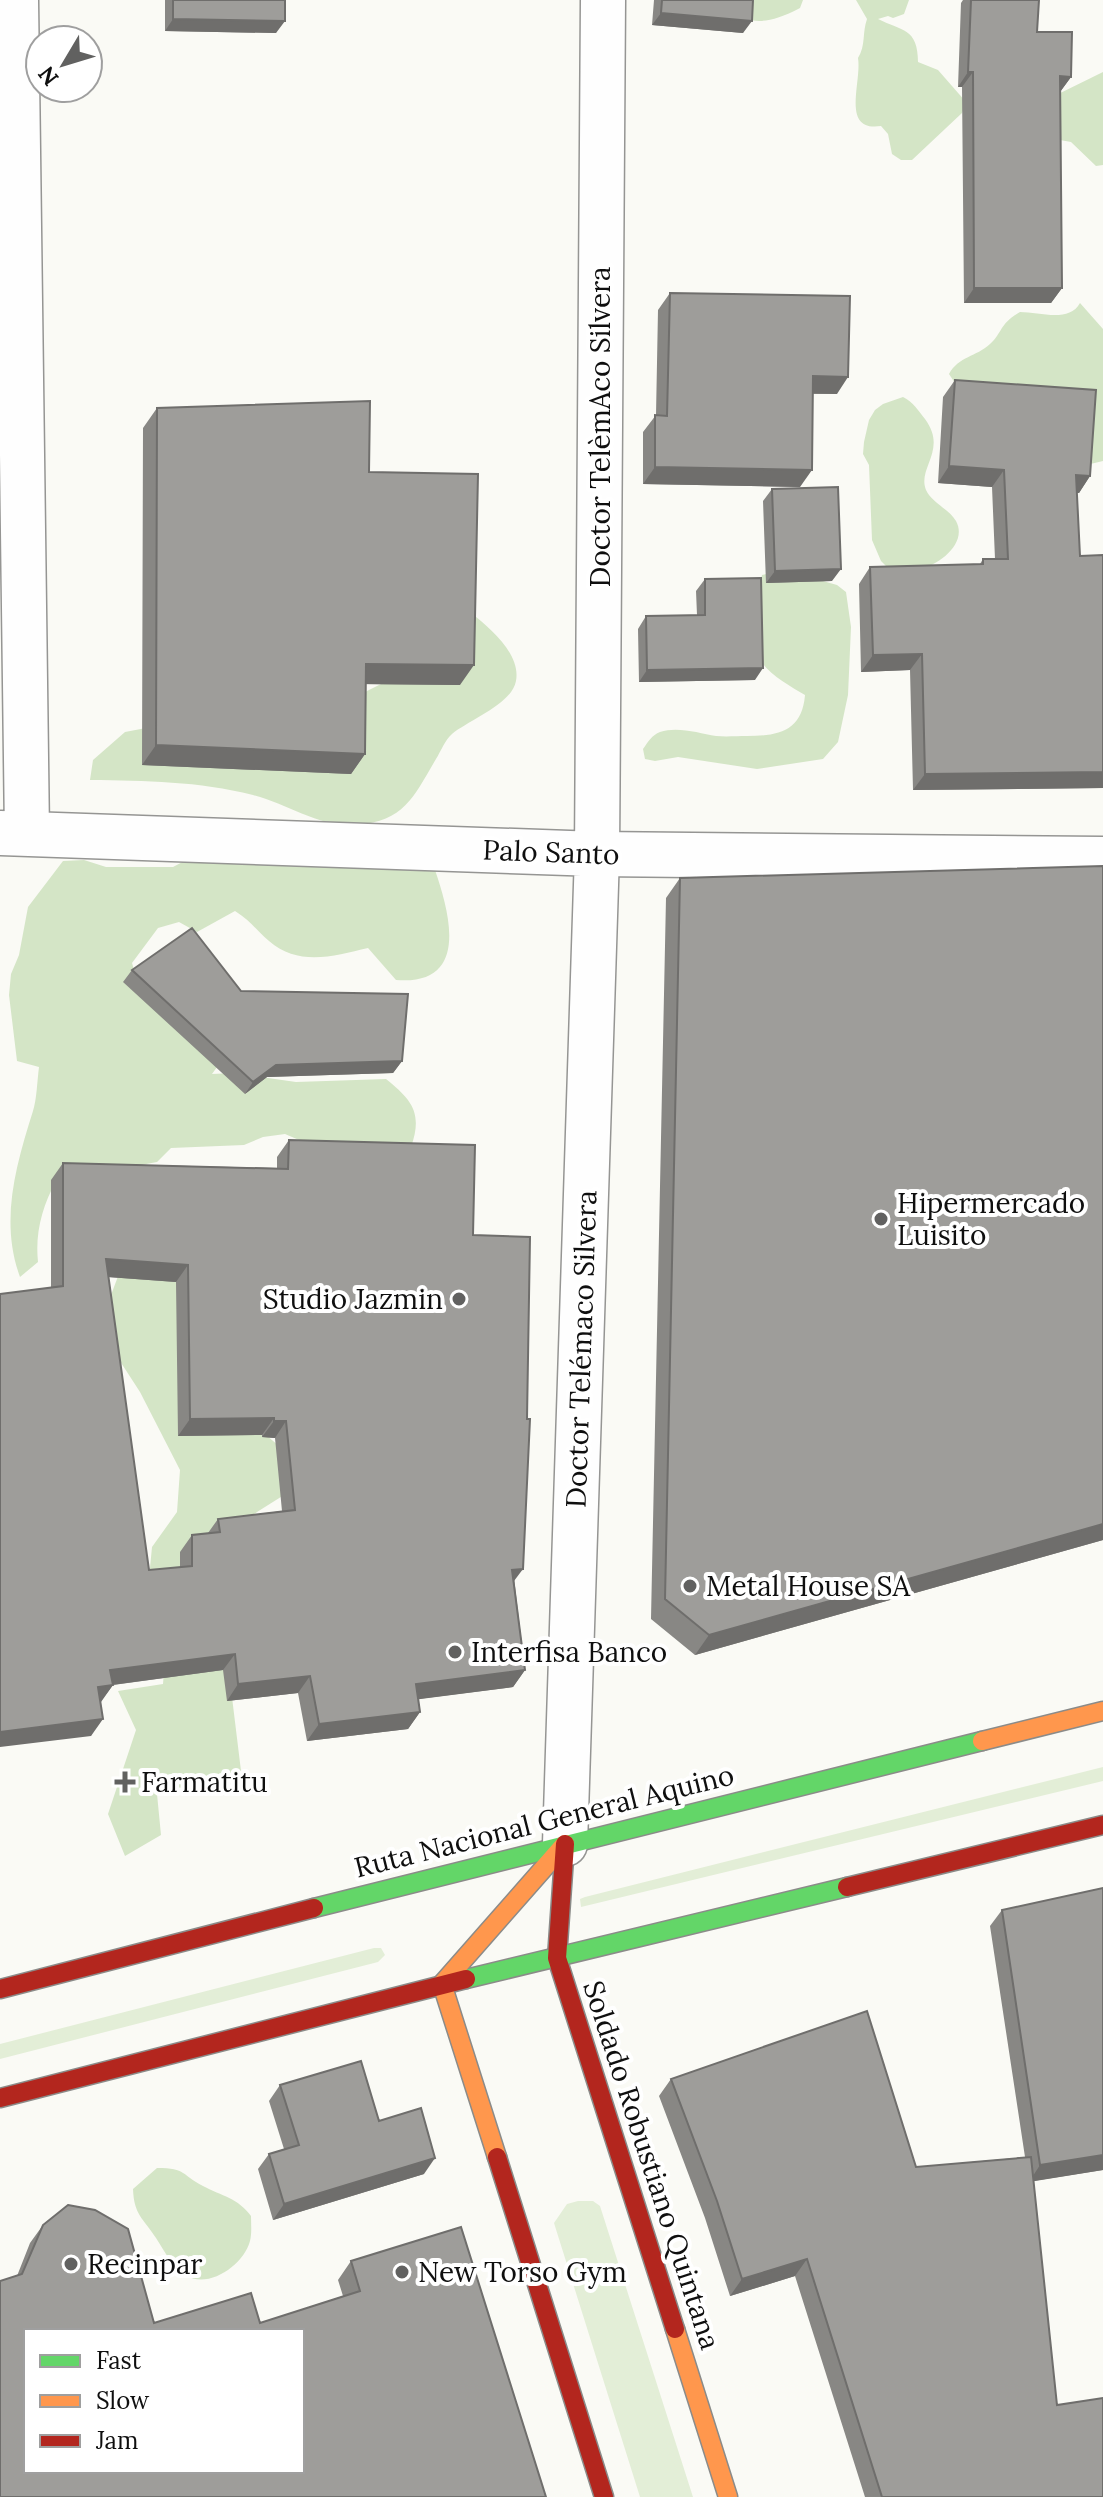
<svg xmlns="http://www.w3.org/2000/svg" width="1103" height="2497" viewBox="0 0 1103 2497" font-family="Lora,serif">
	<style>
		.green { fill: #e3eed7 }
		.forest { fill: #d4e5c6 }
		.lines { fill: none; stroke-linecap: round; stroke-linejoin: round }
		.street-casing { stroke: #959593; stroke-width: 47 }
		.fast-casing { stroke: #8b8b89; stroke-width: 21 }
		.slow-casing { stroke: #8b8b89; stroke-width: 21 }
		.jam-casing { stroke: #8b8b89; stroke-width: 21 }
		.street { stroke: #fefefe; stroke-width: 44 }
		.fast { stroke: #63d668; stroke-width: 18 }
		.slow { stroke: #ff974d; stroke-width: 18 }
		.jam { stroke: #b3261e; stroke-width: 18 }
		.wall { fill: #888784; fill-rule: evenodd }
		.shaded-wall { fill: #6f6e6c }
		.building { fill: #9e9d9a; stroke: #6f6e6c; stroke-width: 2; fill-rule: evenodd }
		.poi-dot { fill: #616160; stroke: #fff; stroke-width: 3 }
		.labels { text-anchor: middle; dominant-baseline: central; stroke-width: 8; stroke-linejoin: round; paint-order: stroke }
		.street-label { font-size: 28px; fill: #0f0f0f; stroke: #fff }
		.poi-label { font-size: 28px; fill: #0f0f0f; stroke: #fff; text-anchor: start }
	</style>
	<rect width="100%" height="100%" fill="#fafaf5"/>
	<path class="green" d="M1103,1767V1781L581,1907L580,1899L585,1897Z
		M374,1948H381L385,1955L378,1962L0,2059V2044Z
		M578,2201H593L600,2206L693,2497H640L554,2223L567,2204Z"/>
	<path class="forest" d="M703,0H803L800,8C756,31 744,20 703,0Z
		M856,0H909L904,14L893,18L888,16L878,19C902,31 918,28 918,62L938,70L966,102L962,113L912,160H901L892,154L888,134L881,126C840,132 862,82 858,58C866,45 862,33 867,19Z
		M1103,72V165L1096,166L1071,142L1049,138L1040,103Z
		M1080,303L1103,329V461L1082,466L955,383L949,374C959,356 976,357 990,344C1003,332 999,324 1020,312C1040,312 1069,323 1080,303Z
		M903,397C913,402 918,410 925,419C948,450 917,468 926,490C931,502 949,509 956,521C968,543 939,565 920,569C910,571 898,569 889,569L881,561L872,540L869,465L863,454L864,442L869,420L875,410L883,404Z
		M784,570L837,585L846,592L851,627L848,695L838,742L823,759L757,769L678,757L655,761L645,759L643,749C648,742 652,735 660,732C677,726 699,733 716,736C726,737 737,736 747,736C779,736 802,731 805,695C788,685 761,671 755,649C750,632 757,593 762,575Z
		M471,613C490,628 521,654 516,681C512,704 469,720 452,734C445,740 441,751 436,759C414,796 405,821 357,825C320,828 288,804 253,795C198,781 146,781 90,780L93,760L125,732L167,724L319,727L367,691L417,666Z
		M211,847L435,870C450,914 470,986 396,980L368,948C334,956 299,967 269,941C255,929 252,922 235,911L197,932L179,922L158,928L132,963L138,983L225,1056L212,1074L233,1073L296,1082L386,1079C412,1100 423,1113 411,1147L346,1160L285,1134L263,1137L244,1145L171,1148L157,1162L56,1181C42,1207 35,1233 38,1262L20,1277C0,1222 15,1168 33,1111C37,1098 37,1082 39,1067L17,1061L9,995L11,974L19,955L28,907L63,861L84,860L106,867H173Z
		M120,1271L196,1282L254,1425L285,1451L292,1490L257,1512L224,1540L231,1689L241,1771L157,1794L161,1835L125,1856L108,1814L136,1730L118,1691L163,1684L168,1618L148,1589L152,1547L177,1512L180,1470L140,1392L116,1355L105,1311Z
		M157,2168C187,2168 181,2175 203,2186C222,2196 238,2198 251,2216C251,2224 252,2233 250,2241C244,2264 210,2289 187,2276C172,2267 165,2252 156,2238C143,2218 134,2215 133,2189Z"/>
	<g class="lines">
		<defs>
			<path id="street" d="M16,0L27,834
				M0,833L597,854L1103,859
				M565,1844L597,854L603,0"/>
			<path id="fast" d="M314,1908L982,1741
				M466,1979L847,1887"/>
			<path id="slow" d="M982,1741L1103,1711
				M497,2157L442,1984L565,1844
				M675,2329L728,2497"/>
			<path id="jam" d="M565,1844L557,1958L675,2329
				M847,1887L1103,1825
				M0,1989L314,1908
				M0,2098L466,1979
				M497,2157L604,2497"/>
		</defs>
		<use href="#street" class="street-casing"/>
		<use href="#fast" class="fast-casing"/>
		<use href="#slow" class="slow-casing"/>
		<use href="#jam" class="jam-casing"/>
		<use href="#street" class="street"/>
		<use href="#fast" class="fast"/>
		<use href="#slow" class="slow"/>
		<use href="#jam" class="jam"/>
	</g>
	<path class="wall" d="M165,0H285L276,33L165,31Z
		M654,0H753L743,33L652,25Z
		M963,0H1039L1037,32L1071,77L1060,92L1062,288L1051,303H964L962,87H958L961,3Z
		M670,293L837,394H813L800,487L643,484V432L656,415L658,310Z
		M955,380L1090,476L1079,493H1077L1080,556L1103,555V788L913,790L910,670L861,672L859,584L870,567L980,564L983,559H995L992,487L938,483L943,397Z
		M157,408L369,472L460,685L366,684L365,754L351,774L142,765L143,428Z
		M772,489L832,581L766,583L763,501Z
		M705,579L755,680L639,682L638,629L646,616L697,615L696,591Z
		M680,878L1103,1540L695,1655L651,1619L666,898Z
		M132,970L241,991L402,1061L393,1073L267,1077L245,1094L123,982Z
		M289,1140L473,1235L525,1670L513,1687L418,1699L420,1712L408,1729L307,1741L298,1693L227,1701L223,1670L113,1685L100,1702L91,1736L51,1288V1180L63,1163L277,1168V1157ZM108,1277L176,1282L178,1436L262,1435V1437L275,1438L282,1511L218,1519L208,1533L192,1535L180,1552V1567L149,1570Z
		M1103,1888V2170L1033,2181L1057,2405L1103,2497H865L795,2276L730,2296L705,2218L659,2096L671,2079L916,2167L1025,2157L990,1926L1002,1910Z
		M280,2085L379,2121L424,2174L273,2220L258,2169L269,2154L284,2149L269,2101Z
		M43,2225L154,2323H260L343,2296L338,2280L351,2261L546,2497L17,2276L30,2243Z"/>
	<path class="shaded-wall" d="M661,13L752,21L743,33L652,25Z
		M173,19L285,21L276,33L165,31Z
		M968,72H973L962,87H958Z
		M1060,76L1071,77L1060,92Z
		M974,288H1062L1051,303H964Z
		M813,376L848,377L837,394L801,393Z
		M949,466L1004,470L992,487L938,483Z
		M655,467L812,470L800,487L643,484Z
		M1076,475L1090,476L1079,493L1064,492Z
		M841,569L832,581L766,583L775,571Z
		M922,654L910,670L861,672L873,655Z
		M366,664L474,665L460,685L352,684Z
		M763,668L755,680L639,682L647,670Z
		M156,745L365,754L351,774L142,765Z
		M1103,772V788L913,790L925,774Z
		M402,1061L393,1073L267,1077L245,1094L253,1082L276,1065Z
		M106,1259L188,1265L176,1282L94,1276Z
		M274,1418L262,1435L178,1436L190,1419Z
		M274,1421H286L275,1438L262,1437Z
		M1103,1524V1540L695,1655L709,1635Z
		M523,1569L511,1585L512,1570Z
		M235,1654L223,1670L104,1686L113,1685L101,1702L86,1704L110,1670Z
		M525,1670L513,1687L405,1701L416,1684Z
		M310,1676L298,1693L227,1701L238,1684Z
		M420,1712L408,1729L307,1741L319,1724Z
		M103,1719L91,1736L0,1747V1732Z
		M1103,2155V2170L1029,2182L1040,2165Z
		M435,2158L424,2174L273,2220L284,2204Z
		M807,2259L795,2276L730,2296L742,2279Z"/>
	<path class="building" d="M173,0H285V21L173,19Z
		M662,0H753L752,21L661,13Z
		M971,0H1039L1037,32H1072L1071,77L1060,76L1062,288H974L973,72H968Z
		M670,293L850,296L848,377L813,376L812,470L655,467V415L667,416Z
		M955,380L1096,390L1090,476L1076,475L1080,556L1103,555V772L925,774L922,654L873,655L870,567L983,564V559H1008L1004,470L949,466Z
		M370,401L369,472L478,474L474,665L366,664L365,754L156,745L157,408Z
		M838,487L841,569L775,571L772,489Z
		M761,578L763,668L647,670L646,616L705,615V579Z
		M1103,866V1524L709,1635L665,1599L680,878Z
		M192,928L241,991L408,994L402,1061L276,1065L253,1082L132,970Z
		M289,1140L475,1145L473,1235L530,1237L527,1419H530L523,1569L512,1570L525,1670L416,1684L420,1712L319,1724L310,1676L238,1684L235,1654L110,1670L113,1685L98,1687L103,1719L0,1732V1294L63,1286V1163L288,1169ZM106,1259L188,1265L190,1419L274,1418V1421H286L295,1510L218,1519L220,1532L192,1535V1566L149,1570Z
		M1103,1888V2155L1040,2165L1002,1910Z
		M867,2011L916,2167L1031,2157L1057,2405L1103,2398V2497H882L807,2259L742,2279L717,2201L671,2079Z
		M361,2061L379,2121L421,2108L435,2158L284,2204L269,2154L299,2145L280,2085Z
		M68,2205L95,2210L128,2229L154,2323L251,2293L260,2323L360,2291L351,2261L461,2227L546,2497H0V2281L22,2274L43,2225ZM26,2331H302V2471H26Z"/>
	<g class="poi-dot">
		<circle cx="881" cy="1219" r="8"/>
		<circle cx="459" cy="1299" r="8"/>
		<circle cx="690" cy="1586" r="8"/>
		<circle cx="455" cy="1652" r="8"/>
		<path d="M121 1770h8v8h8v8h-8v8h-8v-8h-8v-8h8z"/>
		<circle cx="71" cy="2264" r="8"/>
		<circle cx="402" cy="2272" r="8"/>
	</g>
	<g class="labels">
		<g class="street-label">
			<text transform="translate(600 427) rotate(-90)">Doctor TelèmAco Silvera</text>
			<text transform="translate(551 852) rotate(2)">Palo Santo</text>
			<text transform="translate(581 1349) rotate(-88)">Doctor Telémaco Silvera</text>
			<text transform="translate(544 1821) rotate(-14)">Ruta Nacional General Aquino</text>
			<text transform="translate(652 2165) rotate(72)">Soldado Robustiano Quintana</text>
		</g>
		<g class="poi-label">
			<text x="897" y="1203">Hipermercado<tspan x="897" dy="32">Luisito</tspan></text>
			<text x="443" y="1299" text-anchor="end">Studio Jazmin</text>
			<text x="706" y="1586">Metal House SA</text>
			<text x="471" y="1652">Interfisa Banco</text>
			<text x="141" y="1782">Farmatitu</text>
			<text x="87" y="2264">Recinpar</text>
			<text x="418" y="2272">New Torso Gym</text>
		</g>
	</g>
	<rect x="24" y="2329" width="280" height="144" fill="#ffffff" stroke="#9f9f9f" stroke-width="2"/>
	<rect x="40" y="2355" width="40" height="12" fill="#63d668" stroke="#9f9f9f" stroke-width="2"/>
	<text x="96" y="2369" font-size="24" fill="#0f0f0f">Fast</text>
	<rect x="40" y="2395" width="40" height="12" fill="#ff974d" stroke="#9f9f9f" stroke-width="2"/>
	<text x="96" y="2409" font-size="24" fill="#0f0f0f">Slow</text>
	<rect x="40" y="2435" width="40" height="12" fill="#b3261e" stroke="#9f9f9f" stroke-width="2"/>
	<text x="96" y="2449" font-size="24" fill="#0f0f0f">Jam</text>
	<g transform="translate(64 64) rotate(232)"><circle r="38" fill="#ffffff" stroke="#9f9f9f" stroke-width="2"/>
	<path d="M0-6L14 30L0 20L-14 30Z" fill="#616160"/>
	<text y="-12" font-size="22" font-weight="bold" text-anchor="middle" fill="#0f0f0f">N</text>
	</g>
</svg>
